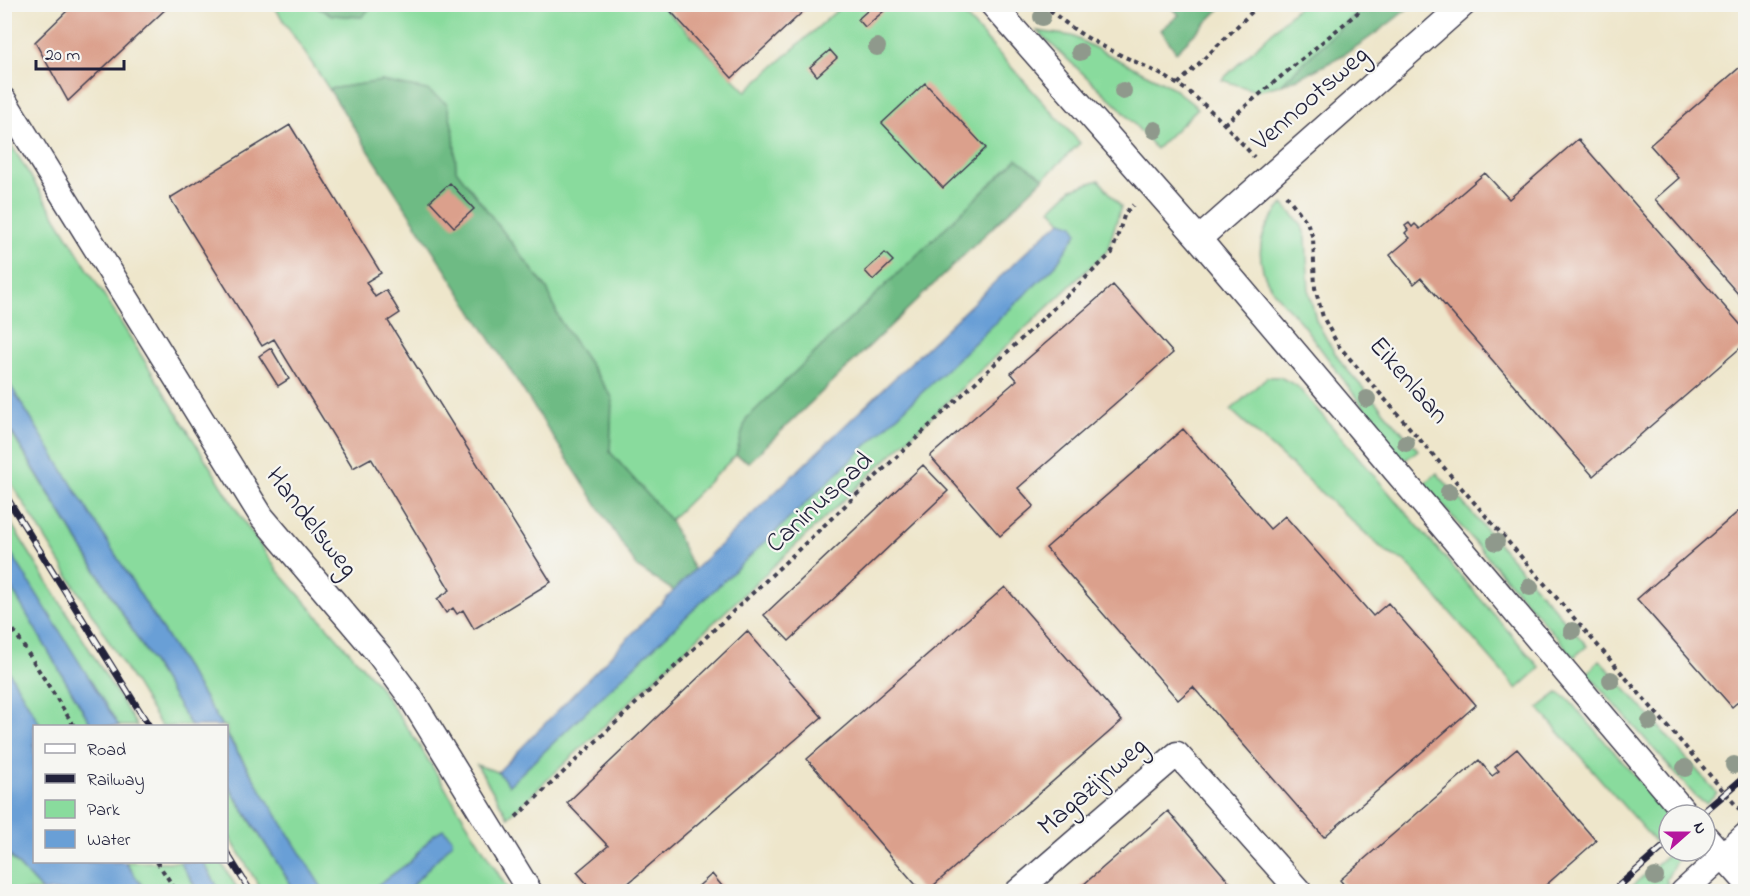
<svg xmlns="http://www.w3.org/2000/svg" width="1750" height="896" viewBox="0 0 1750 896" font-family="'Indie Flower',sans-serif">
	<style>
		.green { fill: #89db9d; stroke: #567e6c; stroke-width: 1.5 }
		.forest { fill: #6ebb84; stroke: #486e60; stroke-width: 1.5 }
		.water { fill: #699fd6; stroke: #466088; stroke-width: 1.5 }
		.building { fill: #dba08c }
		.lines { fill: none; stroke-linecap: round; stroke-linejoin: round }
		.street-casing { stroke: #413f51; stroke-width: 27 }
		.path { stroke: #413f51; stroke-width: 4; stroke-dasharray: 4.5 4.5; stroke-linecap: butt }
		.street { stroke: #fff; stroke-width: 24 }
		.rail-casing { stroke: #22223b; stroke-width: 7 }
		.rail { stroke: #f6f6f2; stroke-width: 4.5; stroke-dasharray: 14; stroke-linecap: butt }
		.tree { fill: #8f998c }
		.labels { text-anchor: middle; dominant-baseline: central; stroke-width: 4.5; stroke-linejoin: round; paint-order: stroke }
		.street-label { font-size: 27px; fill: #22223b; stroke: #f6f6f2 }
	</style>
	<rect width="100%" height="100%" fill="#f6f6f2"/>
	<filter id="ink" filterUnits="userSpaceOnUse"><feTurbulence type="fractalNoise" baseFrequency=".0167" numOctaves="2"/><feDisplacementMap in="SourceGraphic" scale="12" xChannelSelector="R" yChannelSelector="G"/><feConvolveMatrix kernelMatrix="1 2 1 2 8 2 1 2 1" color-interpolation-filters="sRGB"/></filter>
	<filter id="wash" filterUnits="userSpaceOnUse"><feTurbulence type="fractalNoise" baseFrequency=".008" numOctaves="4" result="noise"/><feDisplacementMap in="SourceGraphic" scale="24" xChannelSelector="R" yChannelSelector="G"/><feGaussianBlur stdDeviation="1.35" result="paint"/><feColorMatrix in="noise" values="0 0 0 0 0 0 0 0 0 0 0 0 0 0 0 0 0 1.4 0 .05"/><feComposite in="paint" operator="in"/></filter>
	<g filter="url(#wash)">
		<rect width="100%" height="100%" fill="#eee6cb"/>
		<path class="green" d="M373,4L661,5L746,91L843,5H955L1080,143L1044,178L1017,159L747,419L736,455L670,520L610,452L612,397L560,321L547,289L456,170L454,134L382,81L329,89L273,5H312L332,15L361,17Z
			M1300,5H1365L1280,85L1256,91L1222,80Z
			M1037,31L1072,36L1170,86L1198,108L1156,149L1119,107Z
			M5,135L243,520L278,571L376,682L417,742L509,891H407L452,843L433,835L410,862L369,891H324L318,884L227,734L226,726H222L5,377L4,258L8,239L4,233Z
			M1099,180L1121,207L1107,251L508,817L477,765L498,772L509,785L1055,266L1077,233L1074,225L1062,221L1051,209L1072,189Z
			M1283,204L1301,224L1306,238L1309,292L1316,320L1330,345L1342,364L1418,450L1404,461C1370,418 1339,373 1306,329C1292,310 1269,293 1263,270C1255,243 1266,223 1283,204Z
			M1267,377H1280L1297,386L1540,668L1517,689L1405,561L1386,552L1231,410Z
			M4,421L191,726H161L5,473Z
			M1437,473L1587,646L1574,657L1424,484Z
			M4,512L137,726H119L5,546Z
			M5,577L11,587L92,726H41L5,665Z
			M1600,660L1717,793L1706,803L1696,797L1587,673Z
			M1558,693L1567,698L1669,815L1667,838L1655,842L1538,708Z
			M226,783L295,891H262L227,833Z
			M4,850L42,891H12L5,884Z
			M1672,851H1675L1676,861L1666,880L1668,883L1658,891H1626Z
			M125,862H180L198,891H146Z
			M203,862H221L239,891H220Z"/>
		<path class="forest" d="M312,5H373L362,17L332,15Z
			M1170,5H1224L1176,52L1161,30L1179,15Z
			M1365,5H1412C1370,40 1331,66 1280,85Z
			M382,81L427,90L447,104L454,134L456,170L547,289L560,321L612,397L610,452L670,520L694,570L674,591L637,567L329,89Z
			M1017,159L1044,178L749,462L736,455L746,419Z"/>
		<path class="water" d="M1062,221L1074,225L1077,233L1055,266L509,785L498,772L694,570L1046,233Z
			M5,377L222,726H191L5,421Z
			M5,546L13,556L119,726H92L5,577Z
			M5,665L41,726H34V862H125L146,891H42L5,850Z
			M226,734L324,891H295L227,783Z
			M443,829L452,838V843L407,891H369L410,862L433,835Z
			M180,862H203L220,891H198Z"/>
		<g id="blocks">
			<path class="building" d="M63,4H171L68,101L35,42L68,10Z
				M664,4H811L732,78Z
				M875,4H881L885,10L865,27L858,19Z
				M830,50L837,58L817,76L810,67Z
				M1746,62V303L1655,199L1679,178L1650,145Z
				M925,83L986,148L943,188L882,123Z
				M290,125L381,273L366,282L375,297L386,290L400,313L388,321L551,582L474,629L463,610L457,614L453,608L446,613L437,599L450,590L371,458L353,468L274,339L262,346L170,198Z
				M1578,139L1746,331V343L1593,476L1421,278L1414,284L1390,255L1410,238L1405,233L1408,230L1405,226L1409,223L1412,227L1415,224L1420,229L1485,173L1509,199Z
				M450,183L474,209L454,227L430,201Z
				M885,253L893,261L873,280L865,271Z
				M1113,285L1173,353L1018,488L1034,506L1000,536L930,456L1017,380L1011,373Z
				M271,348L289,379L278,386L259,356Z
				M1183,429L1270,529L1285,516L1373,616L1388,603L1476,705L1324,837L1193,687L1178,700L1046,548Z
				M923,465L948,491L789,641L764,615Z
				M1746,505V695L1732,707L1637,599Z
				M1005,587L1122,721L926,892H922L807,759Z
				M747,631L822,717L618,892H594L577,872L608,846L567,803Z
				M1517,749L1596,841L1538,892H1350L1340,880L1479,760L1492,776L1499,771L1495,767Z
				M1168,811L1238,892H1075Z
				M712,874L727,892H692Z"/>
		</g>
	</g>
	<g filter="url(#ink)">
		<use href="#blocks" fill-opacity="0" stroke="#413f51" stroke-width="1.5"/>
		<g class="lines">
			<defs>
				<path id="street" d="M992,4L1199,239L1687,815
					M4,100L262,517L380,656L411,698L530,892
					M1199,239L1464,4
					M1705,836L1746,882
					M1017,892L1177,754L1300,892
					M1683,892L1746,835"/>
			</defs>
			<use href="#street" class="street-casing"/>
			<path class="path" d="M1043,4C1060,19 1076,32 1095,42C1122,57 1151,67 1177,84C1207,103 1231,131 1254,157
				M1178,84L1260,4
				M1224,124L1368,4
				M1286,195L1307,222L1313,238L1315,288L1323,317L1338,345L1740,810
				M4,615L74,726
				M516,817L1112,253L1125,213L1133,205
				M157,862L177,892"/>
			<use href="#street" class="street"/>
			<defs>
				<path id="rail" d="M4,493L149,726
					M1700,815L1746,776
					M226,852L251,892
					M1612,892L1669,842"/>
			</defs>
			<use href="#rail" class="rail-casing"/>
			<use href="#rail" class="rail"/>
		</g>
		<g class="tree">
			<circle cx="1042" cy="17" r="9"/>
			<circle cx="877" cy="47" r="9"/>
			<circle cx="1080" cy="52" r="9"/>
			<circle cx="1123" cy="91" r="9"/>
			<circle cx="1155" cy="130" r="9"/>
			<circle cx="1367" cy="399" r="9"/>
			<circle cx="1406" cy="443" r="9"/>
			<circle cx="1449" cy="492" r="9"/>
			<circle cx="1496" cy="542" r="9"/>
			<circle cx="1530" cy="587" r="9"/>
			<circle cx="1572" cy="631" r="9"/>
			<circle cx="1611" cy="680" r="9"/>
			<circle cx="1650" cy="722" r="9"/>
			<circle cx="1734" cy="765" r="9"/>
			<circle cx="1685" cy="768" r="9"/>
			<circle cx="1655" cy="877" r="9"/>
		</g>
	</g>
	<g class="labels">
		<g class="street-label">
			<text transform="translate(1311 99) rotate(-41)">Vennootsweg</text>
			<text transform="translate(1408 381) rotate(49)">Eikenlaan</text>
			<text transform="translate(820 503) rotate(-43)">Caninuspad</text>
			<text transform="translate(311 523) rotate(52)">Handelsweg</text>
			<text transform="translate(1093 787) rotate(-41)">Magazijnweg</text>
		</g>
	</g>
	<rect width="1750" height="896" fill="none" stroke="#f6f6f2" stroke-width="24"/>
	<rect x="33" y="725" width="195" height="138" fill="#f6f6f2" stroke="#a1a1a9" stroke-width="1.5"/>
	<rect x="45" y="744" width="30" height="9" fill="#ffffff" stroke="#a1a1a9" stroke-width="1.5"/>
	<text x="87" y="755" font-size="18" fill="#22223b">Road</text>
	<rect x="45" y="774" width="30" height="9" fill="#22223b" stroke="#a1a1a9" stroke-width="1.5"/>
	<text x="87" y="785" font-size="18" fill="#22223b">Railway</text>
	<rect x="45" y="800" width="30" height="18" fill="#89db9d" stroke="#a1a1a9" stroke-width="1.5"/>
	<text x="87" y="815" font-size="18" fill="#22223b">Park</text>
	<rect x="45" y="830" width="30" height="18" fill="#699fd6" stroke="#a1a1a9" stroke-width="1.5"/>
	<text x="87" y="845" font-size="18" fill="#22223b">Water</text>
	<g transform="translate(1687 833) rotate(69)"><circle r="28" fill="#f6f6f2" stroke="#a1a1a9" stroke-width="1.5"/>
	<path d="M0-4.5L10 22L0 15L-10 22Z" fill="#b5179e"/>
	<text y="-9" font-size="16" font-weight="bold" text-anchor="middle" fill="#22223b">N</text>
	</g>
	<path d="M36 60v9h88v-9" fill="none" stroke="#22223b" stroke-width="3"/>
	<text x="45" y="60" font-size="18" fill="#22223b" stroke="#f6f6f2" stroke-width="4.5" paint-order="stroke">20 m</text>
</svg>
